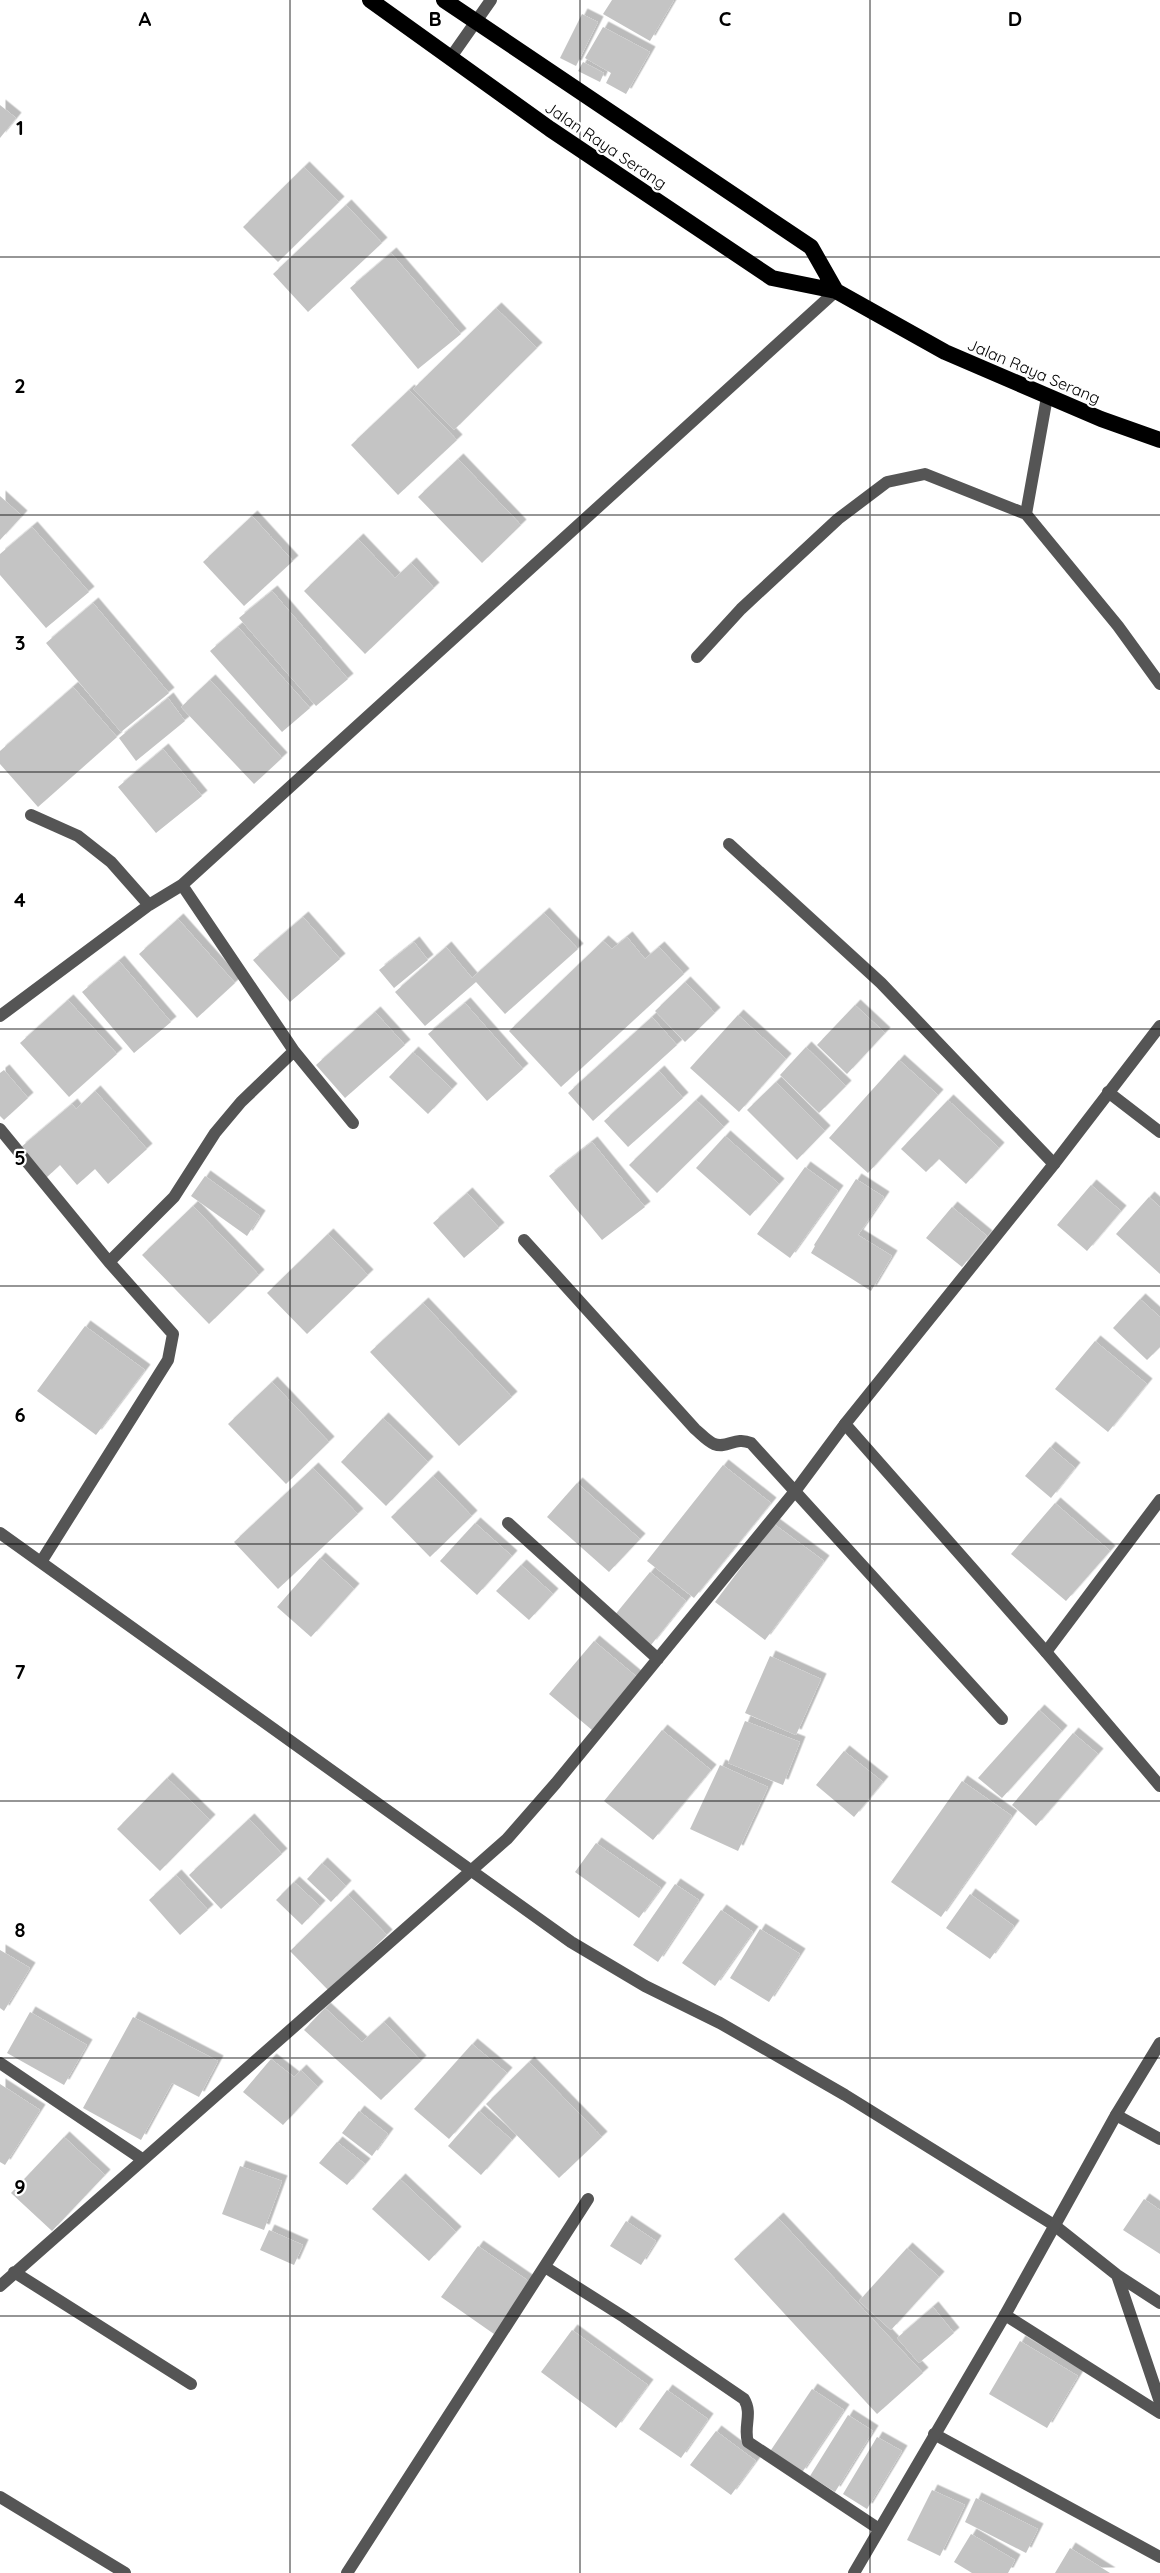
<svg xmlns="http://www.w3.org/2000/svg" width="1160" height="2573" viewBox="0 0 1160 2573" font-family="Quicksand,sans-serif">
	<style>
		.building { fill: #c4c4c4; filter: url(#shadow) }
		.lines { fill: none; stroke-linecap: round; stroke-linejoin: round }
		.service { stroke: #555; stroke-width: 12 }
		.minor { stroke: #555; stroke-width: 12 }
		.tertiary { stroke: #555; stroke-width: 12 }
		.trunk { stroke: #000; stroke-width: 16 }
		.grid { fill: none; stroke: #000; stroke-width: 1.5; stroke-opacity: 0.55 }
		.labels { text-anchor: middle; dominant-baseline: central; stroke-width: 4.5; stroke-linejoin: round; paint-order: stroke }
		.street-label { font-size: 16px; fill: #000; stroke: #fff }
		.grid-label { font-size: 20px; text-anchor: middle; font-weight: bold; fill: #000; stroke: #fff; stroke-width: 4.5; stroke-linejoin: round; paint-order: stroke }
	</style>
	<defs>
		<filter id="shadow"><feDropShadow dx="5.5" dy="-5.5" stdDeviation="0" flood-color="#0004"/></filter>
	</defs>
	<rect width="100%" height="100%" fill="#fff"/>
	<path class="building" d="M612,0H674L650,41L603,14Z
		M582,14L598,22L576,66L560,58Z
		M603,27L650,52L626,94L606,83L611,73L585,58Z
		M583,62L604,73L600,82L578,71Z
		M0,105L16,118L0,138Z
		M304,167L339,202L278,262L243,227Z
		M346,205L382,243L308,312L273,274Z
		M391,253L461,334L418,369L350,288Z
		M496,308L537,348L454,430L413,389Z
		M409,390L457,440L398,495L351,445Z
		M458,459L521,525L482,563L418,497Z
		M0,496L22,516L0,540Z
		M252,516L293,561L244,606L203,562Z
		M32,527L89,592L46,628L0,575V554Z
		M358,539L395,578L411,563L434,588L365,654L304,591Z
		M272,591L348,679L316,706L239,618Z
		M93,603L169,693L121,732L46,643Z
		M238,627L310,708L282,732L210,651Z
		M210,680L282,758L254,784L181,707Z
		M73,687L117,737L38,807L0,764V751Z
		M168,698L185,721L136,761L119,738Z
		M163,749L202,796L156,833L118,787Z
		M544,913L578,949L505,1014L476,982L425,1026L395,992L446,947L472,978Z
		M303,917L340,959L290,1002L253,960Z
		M178,919L235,983L197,1018L139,954Z
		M627,937L645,959L659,947L684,974L561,1087L509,1031L603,941L612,949Z
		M414,942L428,960L394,988L379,970Z
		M119,961L171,1022L134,1053L82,992Z
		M685,982L715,1013L685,1042L655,1011Z
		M68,1000L117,1054L69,1097L20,1043Z
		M465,1003L523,1069L487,1101L428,1034Z
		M855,1005L885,1033L847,1074L817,1045Z
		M375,1012L405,1045L345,1098L316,1065Z
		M738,1015L786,1059L739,1112L690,1068Z
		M652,1017L677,1045L593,1121L568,1093Z
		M806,1047L846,1086L819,1113L780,1075Z
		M413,1052L452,1089L428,1114L389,1077Z
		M899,1060L938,1095L868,1173L829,1138Z
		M4,1070L28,1098L4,1120L0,1116V1073Z
		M659,1071L683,1098L628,1147L604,1121Z
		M776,1082L825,1131L797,1160L747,1110Z
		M95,1091L147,1149L108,1184L95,1169L77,1185L60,1165L46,1178L20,1148L72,1104L76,1109Z
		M696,1100L724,1127L657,1193L629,1165Z
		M948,1100L999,1148L966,1184L939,1159L926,1172L901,1149Z
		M725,1136L779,1184L750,1216L696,1168Z
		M592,1142L645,1207L602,1240L549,1176Z
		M805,1167L838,1191L790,1258L757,1234Z
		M205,1176L260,1216L247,1236L191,1196Z
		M856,1179L884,1197L858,1235L892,1256L871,1291L811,1253L815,1246L814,1245Z
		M1091,1185L1121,1211L1087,1251L1057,1225Z
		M467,1193L499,1228L464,1258L433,1223Z
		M1149,1197L1160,1207V1274L1116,1234Z
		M193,1206L259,1275L209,1324L142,1255Z
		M952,1207L987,1236L962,1267L926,1238Z
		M328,1234L368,1275L307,1334L267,1293Z
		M1140,1299L1160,1317V1347L1147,1360L1113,1328Z
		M423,1303L512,1397L459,1446L370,1352Z
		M85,1326L145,1370L96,1435L37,1391Z
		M1095,1341L1147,1384L1108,1432L1055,1389Z
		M272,1382L329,1442L286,1484L228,1424Z
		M383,1418L428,1462L386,1506L341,1462Z
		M1050,1447L1075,1468L1051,1498L1025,1476Z
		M723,1465L771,1503L694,1598L647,1561Z
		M313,1468L358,1514L278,1589L234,1542Z
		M433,1476L472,1516L430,1557L391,1517Z
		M577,1483L640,1539L609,1572L547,1517Z
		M1055,1503L1110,1551L1066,1601L1011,1554Z
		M475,1523L512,1556L477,1595L440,1561Z
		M774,1524L824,1561L765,1640L715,1602Z
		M320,1558L354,1589L311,1637L277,1607Z
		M521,1565L553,1594L529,1620L496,1591Z
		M650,1572L686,1601L651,1645L614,1616Z
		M594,1641L637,1677L592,1730L549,1694Z
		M770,1656L821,1679L796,1735L745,1713Z
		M1039,1710L1062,1731L1002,1798L978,1778Z
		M745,1721L800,1742L783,1785L728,1763Z
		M662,1730L711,1770L653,1840L604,1801Z
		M1073,1733L1098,1754L1036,1826L1012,1805Z
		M844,1751L883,1782L854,1817L816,1785Z
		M720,1765L768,1787L738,1851L690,1829Z
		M167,1778L210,1820L160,1871L117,1829Z
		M962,1781L1012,1816L941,1917L891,1882Z
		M249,1819L282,1854L221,1909L189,1875Z
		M596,1843L661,1888L639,1918L575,1872Z
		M322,1863L346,1886L331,1902L307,1879Z
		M176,1875L208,1910L180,1935L149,1900Z
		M294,1882L320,1906L302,1925L276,1900Z
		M675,1884L699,1900L658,1962L633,1945Z
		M970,1894L1014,1926L990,1959L946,1928Z
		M348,1895L387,1935L329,1991L290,1951Z
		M721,1910L753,1932L715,1986L682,1963Z
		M760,1929L800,1954L769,2002L730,1978Z
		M0,1950L30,1968L4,2011L0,2008Z
		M325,2008L362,2042L384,2022L421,2061L381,2100L304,2030Z
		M30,2012L87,2045L64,2085L7,2053Z
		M133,2017L218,2061L199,2097L172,2083L141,2140L83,2108Z
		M472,2044L507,2073L449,2139L414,2109Z
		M271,2059L294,2077L301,2070L318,2087L283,2125L243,2092Z
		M529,2062L602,2137L559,2178L486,2104Z
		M0,2084L40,2110L5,2165L0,2162Z
		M359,2111L388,2134L372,2156L342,2133Z
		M479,2111L512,2140L481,2175L448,2146Z
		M64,2137L105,2175L52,2231L11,2193Z
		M337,2142L365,2164L347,2185L319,2163Z
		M240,2166L282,2181L264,2230L222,2214Z
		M400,2179L456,2232L429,2261L372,2209Z
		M1144,2199L1160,2210V2254L1123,2230Z
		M778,2218L923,2373L877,2414L734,2259Z
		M626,2221L656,2241L641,2265L610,2246Z
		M269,2230L303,2245L294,2265L260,2250Z
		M478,2246L530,2282L494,2334L441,2297Z
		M907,2248L939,2277L891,2330L859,2301Z
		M933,2307L954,2333L919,2363L897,2338Z
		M572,2330L648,2385L616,2428L541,2372Z
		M1020,2341L1078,2376L1047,2428L989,2394Z
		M812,2389L844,2410L801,2474L769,2453Z
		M667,2390L708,2419L681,2458L639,2429Z
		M848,2415L873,2431L835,2492L810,2476Z
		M716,2431L756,2461L731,2495L690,2465Z
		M877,2437L902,2451L867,2509L843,2494Z
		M932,2490L965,2505L940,2556L907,2540Z
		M976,2498L1038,2529L1026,2553L965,2522Z
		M971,2534L1015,2560L1008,2573H972L954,2562Z
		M1070,2548L1110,2573H1055Z"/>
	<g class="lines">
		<path class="service" d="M451,57L491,0
			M1047,397L1026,514L1118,626L1160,684
			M697,657L741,609L838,519L887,482L925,474L1026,514"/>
		<path class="minor" d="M31,815L78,836L111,862L149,905
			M729,844L881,983L1054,1164
			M0,1016L149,905L182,885L836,291
			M294,1051L353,1123
			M1108,1092L1160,1132
			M0,1129L109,1262L173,1334L168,1360L41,1562
			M524,1240L695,1429C701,1434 707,1441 714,1444C728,1449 735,1436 751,1443L1002,1719
			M109,1262L174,1197L215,1133L241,1102L294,1051L182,885
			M508,1523L658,1659
			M0,1533L571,1942L645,1986L720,2023L845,2095L1054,2225L1117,2275L1160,2303
			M1046,1652L1160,1500
			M0,2063L142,2159
			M1116,2115L1160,2139
			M545,2267L624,2317L744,2399C753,2414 743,2427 748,2442L879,2529
			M14,2272L191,2384
			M1117,2275L1160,2402
			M0,2286L507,1839L556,1783L796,1490L845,1424
			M1005,2315L1160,2413
			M934,2434L1160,2557
			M0,2497L125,2573
			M347,2573L588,2199"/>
		<path class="tertiary" d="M1160,1026L1054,1164L845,1424L1046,1652L1160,1786
			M854,2573L1005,2315L1116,2115L1160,2043"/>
		<path class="trunk" d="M370,0L550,129L772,278L836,291L945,352L1101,419L1160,440
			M444,0L811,247L836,291"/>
	</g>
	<path class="grid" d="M290,0V2573M580,0V2573M870,0V2573M0,257H1160M0,515H1160M0,772H1160M0,1029H1160M0,1286H1160M0,1544H1160M0,1801H1160M0,2058H1160M0,2316H1160"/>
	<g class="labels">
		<g class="street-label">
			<text transform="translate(606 145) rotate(34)">Jalan Raya Serang</text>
			<text transform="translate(1034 371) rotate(23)">Jalan Raya Serang</text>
		</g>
	</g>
	<g class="grid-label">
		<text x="145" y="26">A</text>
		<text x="435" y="26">B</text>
		<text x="725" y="26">C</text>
		<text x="1015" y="26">D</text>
		<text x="20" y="135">1</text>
		<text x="20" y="393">2</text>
		<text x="20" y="650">3</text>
		<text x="20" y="907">4</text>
		<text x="20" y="1165">5</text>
		<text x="20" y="1422">6</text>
		<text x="20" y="1679">7</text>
		<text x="20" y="1937">8</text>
		<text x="20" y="2194">9</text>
	</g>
</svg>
